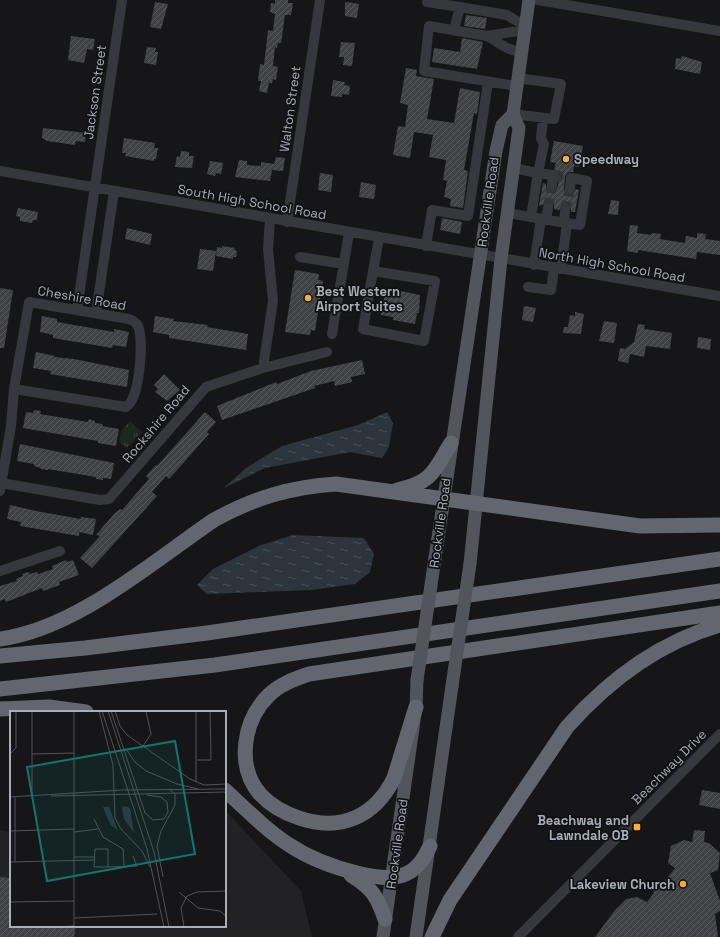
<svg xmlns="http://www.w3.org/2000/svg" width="720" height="937" viewBox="0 0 720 937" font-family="'Space Grotesk',sans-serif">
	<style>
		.built { fill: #222225 }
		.grass { fill: url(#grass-tufts) }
		.water { fill: url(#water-ripples) }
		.building { fill: url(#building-hatch) }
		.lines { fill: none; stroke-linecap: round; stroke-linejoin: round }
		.minor-tunnel { stroke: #333438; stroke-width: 10; stroke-dasharray: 10 5; stroke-linecap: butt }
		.minor { stroke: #37383d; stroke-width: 10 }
		.major { stroke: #53555c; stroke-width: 13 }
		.highway { stroke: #63666e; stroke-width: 15 }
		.major-bridge { stroke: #53555c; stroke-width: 13 }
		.poi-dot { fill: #f2b134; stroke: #111113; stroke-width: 1.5 }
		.labels { text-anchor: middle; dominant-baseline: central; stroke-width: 3.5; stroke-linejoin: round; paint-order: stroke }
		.street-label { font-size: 13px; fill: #a8adb8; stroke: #111113 }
		.poi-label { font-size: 13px; font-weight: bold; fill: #a8adb8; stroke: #111113; text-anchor: start }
		.inset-road { fill: none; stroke: #505258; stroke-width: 1 }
		.view { fill: #0f766e; fill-opacity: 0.15; stroke: #0f766e; stroke-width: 2 }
		.inset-edge { fill: none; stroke: #a8adb8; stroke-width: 2 }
	</style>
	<defs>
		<pattern id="grass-tufts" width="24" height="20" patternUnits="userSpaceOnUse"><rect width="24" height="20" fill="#1e261f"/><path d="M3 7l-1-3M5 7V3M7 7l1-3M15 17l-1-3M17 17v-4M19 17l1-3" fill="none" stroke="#3c433d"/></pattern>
		<pattern id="water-ripples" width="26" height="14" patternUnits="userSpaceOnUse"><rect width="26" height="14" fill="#2c353c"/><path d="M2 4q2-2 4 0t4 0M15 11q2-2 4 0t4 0" fill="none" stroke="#485056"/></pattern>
		<pattern id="building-hatch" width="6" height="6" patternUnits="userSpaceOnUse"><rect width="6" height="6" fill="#404145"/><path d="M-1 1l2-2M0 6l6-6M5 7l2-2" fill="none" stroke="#595a5e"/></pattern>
	</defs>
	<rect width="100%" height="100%" fill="#161618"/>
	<path class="built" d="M225,810L301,891L312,937H0V830L11,832V926H225Z"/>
	<path class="grass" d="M130,421L142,432L127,448L119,442L121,431Z"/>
	<path class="water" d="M387,412L393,423L389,447L382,458L350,452L265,468L224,488L246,468L282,446L358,425Z
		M293,535L364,538L374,554L370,572L355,584L311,590L207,594L197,585L213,569L261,545Z"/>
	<path class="building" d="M275,0H288V3H293L291,15H285L281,43H278L277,48L275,47L273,66L278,67L276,80L273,79L272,83H269L267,93L259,91L261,81H258L260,64L264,65L268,30L273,31L275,14L270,12L271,3L275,4Z
		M155,2L168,4L161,29L150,27Z
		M347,2L359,4L357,18L345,16V3Z
		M466,15L487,18L485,29L464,26Z
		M71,36L95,39L93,50L87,49L84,63L68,60Z
		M462,38L483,42L477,69L432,62L434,48L460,52Z
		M341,42L355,43L352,66L343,65L344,57H339Z
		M147,47L156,48L155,52H158L156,65L144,63Z
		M682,56L702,62L700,74L675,69L676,58L681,59Z
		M406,68L417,70L416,76L434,79L427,119L454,123L460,88L480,92L477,114L474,113L464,170L468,171L463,208L450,206L451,199L444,197L447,181L443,180L446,160L429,157L433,135L414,132L410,158L393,155L398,126L405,127L408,105L400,103Z
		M333,80L345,82L344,85L350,86L349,95L342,94V97L331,96Z
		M43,128L86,133L85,142L76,141L75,145L47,141L42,138Z
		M124,138L155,143L154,148H158L156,159H154V161L125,156L126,153H122Z
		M554,141L583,146L579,167L574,166L573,172H568L565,177L564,188L566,193L572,194L576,189L579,190L575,212H571V208L566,205H562L559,210L554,209V205L549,202L539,206L543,183L546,184V188L551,191H555L558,186L559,173L554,169L556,163L550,162Z
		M181,151L189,152V156H194L192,168L175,167L177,156L180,157Z
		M276,157L285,158L283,171L272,170L270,181L235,177L239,160L247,161V165L261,166V162L274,164Z
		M210,161L223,163L221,174L216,173L215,176L207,174Z
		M320,173L333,175L331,192L318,190Z
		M361,182L376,185L374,199L359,197Z
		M611,200L619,201L618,215L608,214Z
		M18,208L38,212L37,220H33L32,223L20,221V217L16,216Z
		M442,218L462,222L460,234L440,230Z
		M630,225L638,226L637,233L651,235L652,233L661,234L660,239L685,243L686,236L697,238V233L706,234L705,239L720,241V255L697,252L696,259L638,250V253L627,251Z
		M127,228L152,234L150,245L125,239Z
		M222,246L235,248L234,250L237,251L236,257H233V259L216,256L217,247L222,248Z
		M200,249L216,251L213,271L197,269Z
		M295,270L319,274L318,280L323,281L315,331L311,330L310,335L285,332Z
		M0,288L13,290L4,348H0Z
		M386,288L420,295L419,313H417L415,324L393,320V317L381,315Z
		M524,306L536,308L533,322L522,320Z
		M575,312L584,314L581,334L563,333L564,327H568L570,315L575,316Z
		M42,316L57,319V322L114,332V329L129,332L126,347L113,345L112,348L53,338V335L40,332Z
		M155,316L174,319L173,321L208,325L207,327L248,334L246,350L169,338V335L153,332Z
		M604,321L617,323L614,343L599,341Z
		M638,324L645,325L644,329L672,333L670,349L646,346L644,357L630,354L628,363L618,361L620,348L625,349L634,342Z
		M698,337L711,339L710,350L697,348Z
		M36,352L55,356L54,357L74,359L129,370L127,387L50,374L51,371L33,368Z
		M362,360L365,374L351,377L352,382L335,386L334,381L314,386L315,388L222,420L217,406L276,382L277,384L311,371Z
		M164,374L180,390L167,401L155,392L158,389L154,385Z
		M34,410L41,411L40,414L88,422L89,419L95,421V423L103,424L102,426L119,429L116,446L98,443V441L23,428L26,412L33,413Z
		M205,412L216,422L207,432L209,434L169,479L166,476L152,492L157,496L92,568L80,558L100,536L96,535L114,514L120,509L122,510L149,479L146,476L156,465L157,466Z
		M20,444L114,463L111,479L103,478V480L96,479V477L48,469V470L41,469V468L34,466V464L17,461Z
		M10,505L36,511L81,519V517L96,519L93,535L79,532V536L20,526L21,522L7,519Z
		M66,560L67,562L73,560L79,575L59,582L60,585L43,591L42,588L6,602L5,599L0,601V586L17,581L16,579L23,576L22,574L29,572L30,574L37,572L38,574L53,569L52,566Z
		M702,790L720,793V809L699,805Z
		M694,830L705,831L704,842L709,843L720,853L718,870L710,873L720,901V911L715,914L718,937H595L615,910L626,899L637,897L647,902L654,893L652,887L654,882L659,880L664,882L675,868L668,863L671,846L684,840L692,842Z
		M0,877L11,878V926H76L74,937H0Z"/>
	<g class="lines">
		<path class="minor-tunnel" d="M553,175L571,178
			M548,208L552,185
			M565,211L570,188"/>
		<path class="minor" d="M538,0L720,31
			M427,2L460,7
			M454,30L460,7L507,15L525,26
			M487,36L429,26L424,71L516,86
			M521,53L507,48L487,36L524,30
			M513,114L554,119L561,84L517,78
			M513,168L538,173L544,144L541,138L543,118
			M0,171L720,296
			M507,213L567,223L561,269
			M531,217L538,173L553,175L552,185
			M546,220L548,208
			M287,222L320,0
			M564,223L565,211
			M567,223L580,225L587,181L571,178L570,188
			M426,246L432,210L468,216L488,82
			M300,257L344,264
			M534,265L541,219
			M373,271L363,329L424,341L435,281L373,271L379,238
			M528,287L551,290L554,268
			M77,310L122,0
			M96,313L114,191
			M332,334L349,233
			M263,368L273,301L268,249L270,219
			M1,483L100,500L109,499L206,387L263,368L327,352
			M0,491L11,426L14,389L29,302L129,319C134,321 138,324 139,329C143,344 140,399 126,407L14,389
			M0,571L60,551
			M518,937L720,734"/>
		<path class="major" d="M435,558L496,151L502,125L513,114
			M470,564L501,259L519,128L513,114L529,0
			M383,937L416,707L417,680
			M416,937L452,686"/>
		<path class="highway" d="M397,490C432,483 434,471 451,443
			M0,639C76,629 152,562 214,520C254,498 290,487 336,484L640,526L720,525
			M0,656L85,648L207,633L720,559
			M0,689L215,665L720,591
			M416,707L394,778C375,817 340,832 299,818C284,813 270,805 260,794C236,766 243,720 269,695C280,684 295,679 309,674L720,613
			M0,709L49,707L86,712
			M225,790C270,832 294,858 357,873C378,878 403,883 419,864C424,859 427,852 430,846
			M351,875C372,888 377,896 385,919
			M432,937L450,900L567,727C608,681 660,642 720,625"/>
		<path class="major-bridge" d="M417,680L435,558
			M452,686L470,564"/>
	</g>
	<g class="poi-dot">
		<circle cx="566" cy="159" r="4"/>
		<circle cx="308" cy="298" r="4"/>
		<rect x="633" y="823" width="8" height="8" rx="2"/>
		<circle cx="683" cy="884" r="4"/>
	</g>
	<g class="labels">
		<g class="street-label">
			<text transform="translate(95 92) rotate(-82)">Jackson Street</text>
			<text transform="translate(290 109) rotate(-82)">Walton Street</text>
			<text transform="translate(252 202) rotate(10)">South High School Road</text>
			<text transform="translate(488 202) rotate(-82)">Rockville Road</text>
			<text transform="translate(612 265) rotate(10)">North High School Road</text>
			<text transform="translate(82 298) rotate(10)">Cheshire Road</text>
			<text transform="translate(156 424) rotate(-50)">Rockshire Road</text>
			<text transform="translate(440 523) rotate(-82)">Rockville Road</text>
			<text transform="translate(669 767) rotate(-45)">Beachway Drive</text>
			<text transform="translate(397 844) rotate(-82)">Rockville Road</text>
		</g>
		<g class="poi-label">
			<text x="574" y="159">Speedway</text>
			<text x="316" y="291">Best Western<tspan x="316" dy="15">Airport Suites</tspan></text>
			<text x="629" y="820" text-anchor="end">Beachway and<tspan x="629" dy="15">Lawndale OB</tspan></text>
			<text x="675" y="884" text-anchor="end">Lakeview Church</text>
		</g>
	</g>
	<g transform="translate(10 711)">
		<rect width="216" height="216" fill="#161618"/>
		<path d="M114,95L120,97L124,122L114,108L112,97ZM93,96H99L108,120L100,113Z" fill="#2c353c"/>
		<path class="inset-road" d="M22,0V85M64,0V216M89,0L103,54L105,107L111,118L132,140L140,156M92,0L137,138L154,216M98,0L144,141L159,216M101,0L135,102L143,109L154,108L158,101L157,91L151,86L137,84M105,0L110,15L117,24L180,68L194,74L216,73M133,35L141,23L136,0M116,38L125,51L136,60L167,73L188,78M0,43L6,37V0M22,43L64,42M187,49H201L200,0M186,71V0M41,85L216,81M0,86L113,79L216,78M5,86V151M84,108L93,126L113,138L114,156M0,120L64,118M64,121L88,118M64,146H84M0,151L84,149M98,156V138H85L84,156H98L127,155L123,145M153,166L147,135L151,120L165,94V83L159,78M169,181L188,197L210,200L216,205M0,191L64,190M65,207L147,203M36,216L64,215M174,216L171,197L177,185L187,181L216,180"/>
		<path class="view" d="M165,30L185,143L37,170L17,56Z"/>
		<rect width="216" height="216" class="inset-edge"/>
	</g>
</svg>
